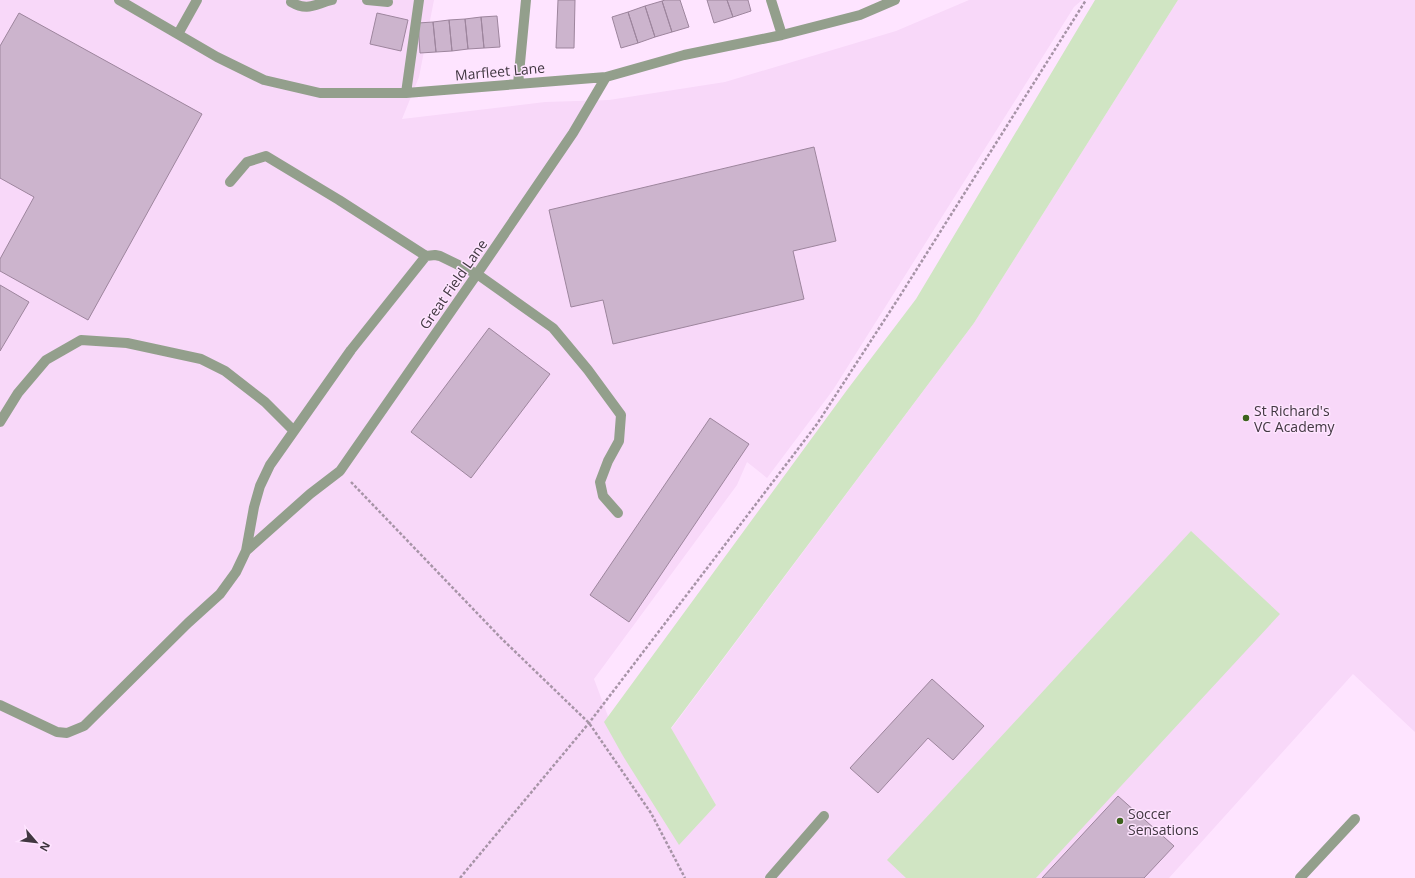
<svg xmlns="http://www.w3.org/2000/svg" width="1415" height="878" viewBox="0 0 1415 878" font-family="'Open Sans',sans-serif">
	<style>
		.built { fill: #f8d8f9 }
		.green { fill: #d0e5c3 }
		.building { fill: #ccb4cd; stroke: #9d859d }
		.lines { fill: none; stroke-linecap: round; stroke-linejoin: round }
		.path { stroke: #a794a7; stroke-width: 2.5; stroke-dasharray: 3 2; stroke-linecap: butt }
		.minor { stroke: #939f8c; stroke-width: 10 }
		.poi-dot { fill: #3c621c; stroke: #fee4ff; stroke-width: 1.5 }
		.labels { text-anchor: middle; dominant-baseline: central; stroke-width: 3; stroke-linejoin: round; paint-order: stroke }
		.street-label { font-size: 14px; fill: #413741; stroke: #fee4ff }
		.poi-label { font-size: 14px; fill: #413741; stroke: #fee4ff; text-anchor: start }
	</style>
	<rect width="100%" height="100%" fill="#fee4ff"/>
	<path class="built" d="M0,0H434L419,77L402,119L545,102L609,100L725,82L896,31L969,0H1082L1074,7L833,390L767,478L747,462L737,485L594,679L623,756L716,805L671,729L974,323L1178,0H1415V732L1353,674L1169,878H0Z"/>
	<path class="green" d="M1095,0H1178L974,323L671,728L716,805L679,845L623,756L604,722L847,390L916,299Z
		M1191,531L1280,614L1036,878H906L887,860Z"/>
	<path class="building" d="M558,0H575L574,48H556Z
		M665,0H680L689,27L672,32L662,1Z
		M707,0H727L733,17L714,23Z
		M727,0H748L751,11L733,17Z
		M662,1L672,32L655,37L645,6Z
		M645,6L655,37L638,43L628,12Z
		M628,12L638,43L621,48L612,17Z
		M19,13L202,114L88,320L0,271V259L34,197L0,178V46Z
		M377,13L408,20L401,51L370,44Z
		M497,16L500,47L484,48L481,17Z
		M481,17L484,48L468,49L465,19Z
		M465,19L468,49L452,51L449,20Z
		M449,20L452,51L436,52L433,22Z
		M433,22L436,52L420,53L418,23Z
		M814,147L836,241L793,251L804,299L613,344L603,300L571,307L549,210Z
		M0,285L29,302L0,351Z
		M489,328L550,374L471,478L411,432Z
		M710,418L749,444L629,622L590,595Z
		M932,679L984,726L953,760L928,738L878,793L850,768Z
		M1118,796L1174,846L1144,878H1042Z"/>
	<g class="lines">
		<path class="path" d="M351,482L501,638L589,723L651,813L685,878
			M460,878L589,723L817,424L898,299L1086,0"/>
		<path class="minor" d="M119,0L217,57L264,80L320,93H406L606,77L684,55L782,35L860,15L895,0
			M367,0L388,2
			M771,0L782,35
			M291,2C308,12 315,4 332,0
			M178,34L197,0
			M518,84L526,0
			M406,93L419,0
			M230,182L247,162L266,156L339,200L426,256
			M0,422L18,393L46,360L81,340L127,343L201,359L225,371L265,402L294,431
			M246,551L310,494L340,471L477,274L573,133L606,77
			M0,705L57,732L67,733L84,726L188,623L220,594L236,572L246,551L254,507L260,486L270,465L351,350L426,256L435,255L440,256L477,274L553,328L588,370L621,415L619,441L608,461L600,482L603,496L618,513
			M770,878L824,816
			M1300,878L1355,819"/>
	</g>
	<g class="poi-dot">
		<circle cx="1246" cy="418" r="4"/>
		<circle cx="1120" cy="821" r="4"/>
	</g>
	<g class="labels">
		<g class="street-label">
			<text transform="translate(500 71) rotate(-5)">Marfleet Lane</text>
			<text transform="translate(453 284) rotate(-55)">Great Field Lane</text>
		</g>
		<g class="poi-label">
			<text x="1254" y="410">St Richard's<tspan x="1254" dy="16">VC Academy</tspan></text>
			<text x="1128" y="813">Soccer<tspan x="1128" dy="16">Sensations</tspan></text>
		</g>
	</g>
	<g transform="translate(36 842) rotate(118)" stroke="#fee4ff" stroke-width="3" paint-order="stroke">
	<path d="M0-3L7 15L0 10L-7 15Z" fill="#413741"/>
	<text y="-6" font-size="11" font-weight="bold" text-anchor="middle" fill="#413741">N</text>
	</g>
</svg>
